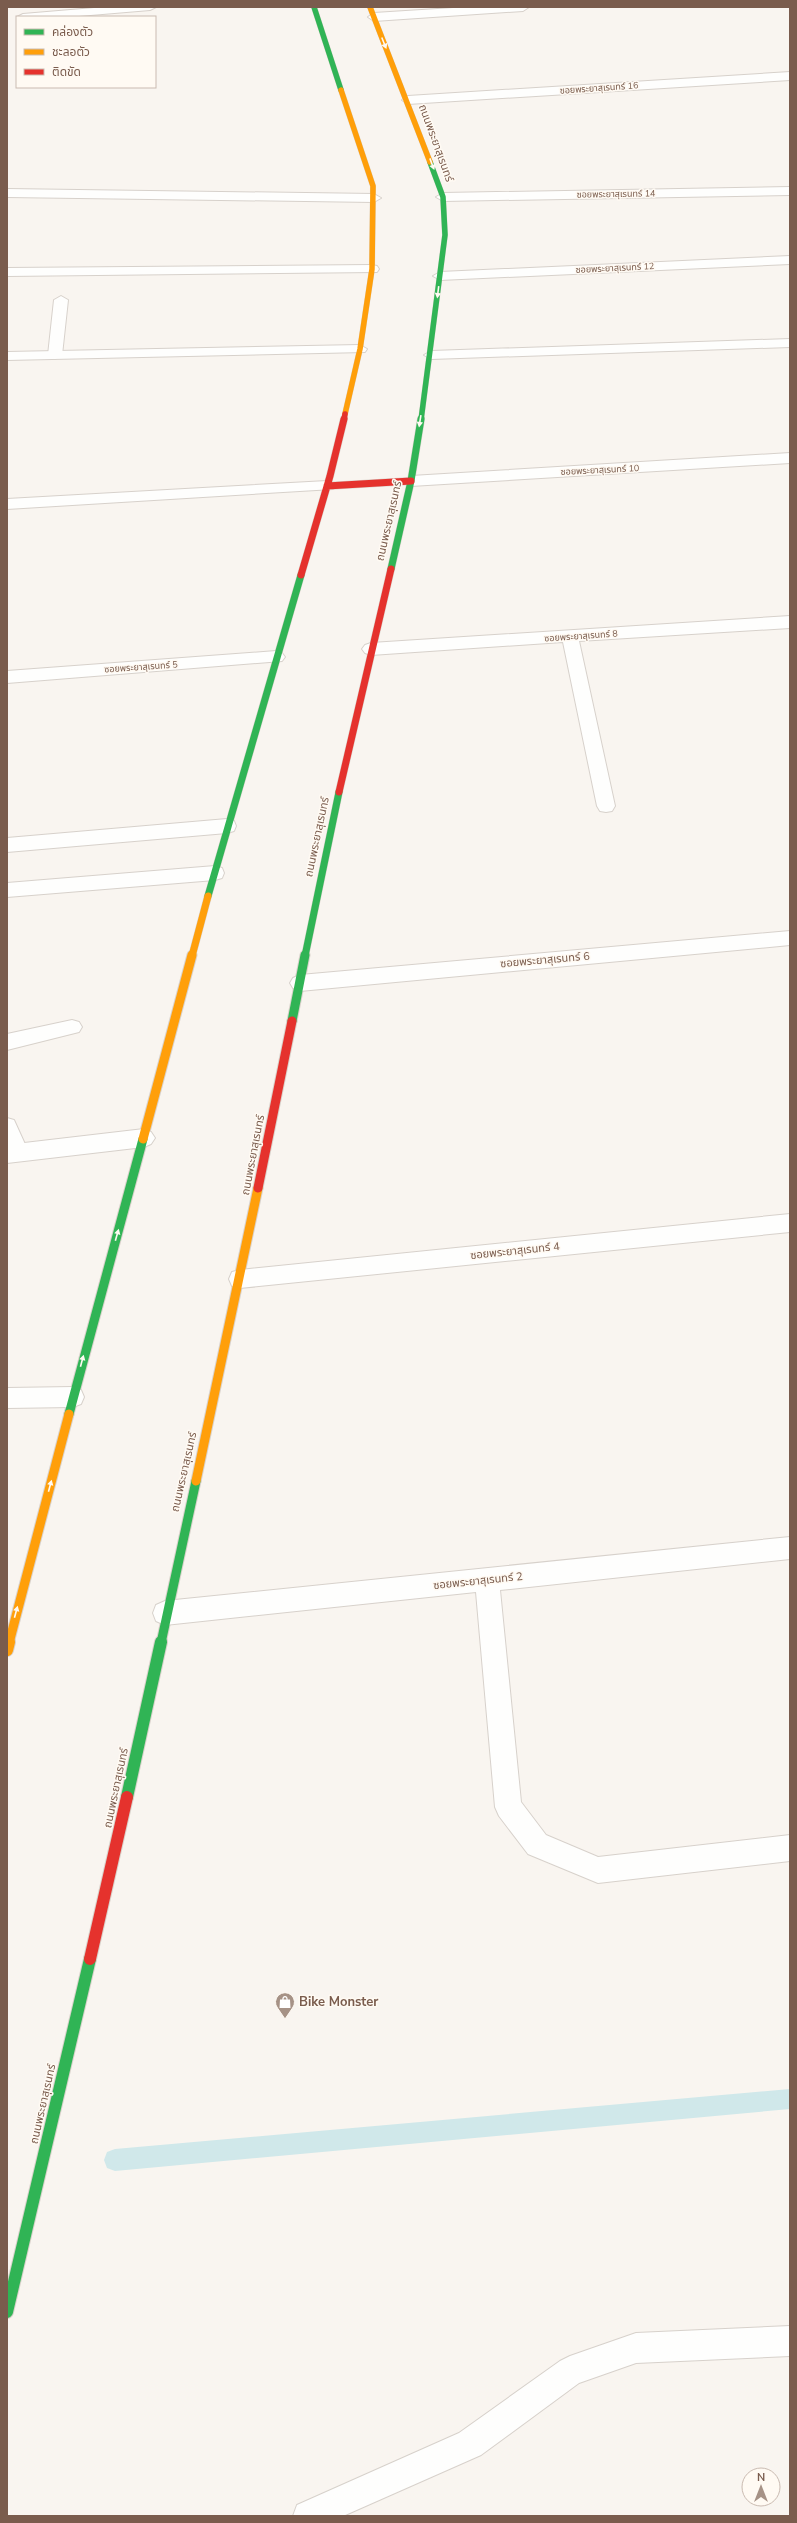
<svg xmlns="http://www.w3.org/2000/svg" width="797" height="2523" viewBox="0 0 797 2523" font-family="'Nunito Sans','Noto Sans Thai',sans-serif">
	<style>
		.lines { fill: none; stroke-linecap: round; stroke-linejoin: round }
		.stream { fill: #d0e8ea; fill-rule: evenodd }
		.lane-casing { stroke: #d7d1cb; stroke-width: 2 }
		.street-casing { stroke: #d7d1cb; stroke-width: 2 }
		.fast-far3-casing { stroke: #d9d2cb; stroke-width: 6 }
		.fast-far2-casing { stroke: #d9d2cb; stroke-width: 8 }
		.fast-far1-casing { stroke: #d9d2cb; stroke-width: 11 }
		.fast-casing { stroke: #d9d2cb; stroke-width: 14 }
		.slow-far3-casing { stroke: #d9d2cb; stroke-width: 6 }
		.slow-far2-casing { stroke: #d9d2cb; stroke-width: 8 }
		.slow-far1-casing { stroke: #d9d2cb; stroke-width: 11 }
		.slow-casing { stroke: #d9d2cb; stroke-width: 14 }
		.jam-far3-casing { stroke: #d9d2cb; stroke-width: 6 }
		.jam-far2-casing { stroke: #d9d2cb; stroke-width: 8 }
		.jam-far1-casing { stroke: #d9d2cb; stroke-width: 11 }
		.jam-casing { stroke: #d9d2cb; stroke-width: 14 }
		.lane { fill: #fefefd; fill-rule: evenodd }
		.street { fill: #fefefd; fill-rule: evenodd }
		.fast-far3 { stroke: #30b455; stroke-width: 5.5 }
		.fast-far2 { stroke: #30b455; stroke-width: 7 }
		.fast-far1 { stroke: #30b455; stroke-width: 9 }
		.fast { stroke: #30b455; stroke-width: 12 }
		.slow-far3 { stroke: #ff9f0a; stroke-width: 5.5 }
		.slow-far2 { stroke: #ff9f0a; stroke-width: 7 }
		.slow-far1 { stroke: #ff9f0a; stroke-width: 9 }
		.slow { stroke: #ff9f0a; stroke-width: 12 }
		.jam-far3 { stroke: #e5322d; stroke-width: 5.5 }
		.jam-far2 { stroke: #e5322d; stroke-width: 7 }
		.jam-far1 { stroke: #e5322d; stroke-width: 9 }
		.jam { stroke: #e5322d; stroke-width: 12 }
		.oneway { fill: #fffaf3 }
		.labels { text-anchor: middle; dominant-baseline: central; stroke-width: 3; stroke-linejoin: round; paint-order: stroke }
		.far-street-label { font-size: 9px; fill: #7a5c4d; stroke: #fffaf3 }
		.street-label { font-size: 11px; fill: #7a5c4d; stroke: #fffaf3 }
		.near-poi-label { font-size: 13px; font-weight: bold; fill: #7a5c4d; stroke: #fffaf3; text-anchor: start }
	</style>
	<rect width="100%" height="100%" fill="#f9f5f0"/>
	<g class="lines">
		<path class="stream" d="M790,2089V2109L115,2171L107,2168L104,2160L107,2152L115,2149Z"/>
		<defs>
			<path id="lane" d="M106,7H156L150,10L67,17H17L23,14Z
				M372,265L377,266L379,269L377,272L7,276V268Z
				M61,296L68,300L62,355L55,359L48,355L54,300Z
				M790,339V347L431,359L424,355L431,351Z
				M72,1020L79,1022L82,1027L79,1032L7,1050V1034Z
				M7,1118L14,1120L29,1153L26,1159L19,1161L12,1159L7,1149Z
				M73,1387L81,1390L84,1397L81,1404L73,1407L7,1408V1388Z
				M790,2326V2356L636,2363L579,2383L481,2455L343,2516H293L297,2505L459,2433L560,2361L570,2356L636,2333Z"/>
			<path id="street" d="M469,7H529L523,11L374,21L368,17L374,13Z
				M790,72V80L408,104L402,100L408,96Z
				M790,187V195L443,201L436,197L443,193Z
				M7,189L374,194L381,198L374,202L7,197Z
				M790,256V264L440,280L433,276L440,272Z
				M360,345L367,349L365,352L7,360V352Z
				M790,453V463L411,486L403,481L411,476Z
				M327,481L335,486L333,489L7,509V499Z
				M790,616V628L579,641L615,806L612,811L606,812L600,811L597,806L563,642L371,655L365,653L362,649L365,645L371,643Z
				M276,651L282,653L285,657L282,661L7,683V671Z
				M227,819L234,821L236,826L234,831L227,833L7,852V838Z
				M215,866L222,868L224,873L222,878L215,880L7,897V883Z
				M790,931V945L300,991L293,988L290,983L293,978L300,975Z
				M144,1129L151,1132L155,1138L151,1144L144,1147L7,1163V1145Z
				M790,1214V1232L240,1288L232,1286L229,1279L232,1272L240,1270Z
				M790,1537V1559L500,1590L521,1802L546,1835L598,1857L790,1835V1861L598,1883L528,1854L499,1816L495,1807L476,1592L165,1625L156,1621L153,1613L156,1605L165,1601Z"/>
			<path id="fast-far3" d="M314,7L341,90
				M421,420L445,235L443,197L430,162"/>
			<path id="fast-far2" d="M391,569L411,481L421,419
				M208,896L301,575
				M305,956L339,792"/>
			<path id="fast-far1" d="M292,1021L305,955
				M69,1414L143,1139
				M161,1643L196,1481"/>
			<path id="fast" d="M127,1797L161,1642
				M7,2312L90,1959"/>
			<path id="slow-far3" d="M370,7L430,162
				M341,90L373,186L372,269L360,349L345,414"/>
			<path id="slow-far2" d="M192,956L208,896"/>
			<path id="slow-far1" d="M143,1139L192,955
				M196,1481L258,1188
				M9,1643L69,1414"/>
			<path id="slow" d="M7,1650L9,1642"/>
			<path id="jam-far3" d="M344,420L345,414"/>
			<path id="jam-far2" d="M327,486L411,481
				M301,575L330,476L344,419
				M339,792L391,569"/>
			<path id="jam-far1" d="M258,1188L292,1021"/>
			<path id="jam" d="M90,1959L127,1797"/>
		</defs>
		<use href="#lane" class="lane-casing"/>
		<use href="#street" class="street-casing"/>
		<use href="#fast-far3" class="fast-far3-casing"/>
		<use href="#fast-far2" class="fast-far2-casing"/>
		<use href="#fast-far1" class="fast-far1-casing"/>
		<use href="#fast" class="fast-casing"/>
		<use href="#slow-far3" class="slow-far3-casing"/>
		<use href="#slow-far2" class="slow-far2-casing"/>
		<use href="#slow-far1" class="slow-far1-casing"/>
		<use href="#slow" class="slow-casing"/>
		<use href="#jam-far3" class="jam-far3-casing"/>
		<use href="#jam-far2" class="jam-far2-casing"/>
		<use href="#jam-far1" class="jam-far1-casing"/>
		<use href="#jam" class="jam-casing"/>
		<use href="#lane" class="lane"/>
		<use href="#street" class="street"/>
		<use href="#fast-far3" class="fast-far3"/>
		<use href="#fast-far2" class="fast-far2"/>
		<use href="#fast-far1" class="fast-far1"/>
		<use href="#fast" class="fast"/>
		<use href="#slow-far3" class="slow-far3"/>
		<use href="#slow-far2" class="slow-far2"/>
		<use href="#slow-far1" class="slow-far1"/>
		<use href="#slow" class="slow"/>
		<use href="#jam-far3" class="jam-far3"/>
		<use href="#jam-far2" class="jam-far2"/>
		<use href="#jam-far1" class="jam-far1"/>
		<use href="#jam" class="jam"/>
	</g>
	<defs><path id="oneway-solid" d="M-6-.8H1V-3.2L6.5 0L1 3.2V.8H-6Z"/></defs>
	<g class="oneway">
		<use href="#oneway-solid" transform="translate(384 43) rotate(68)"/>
		<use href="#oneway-solid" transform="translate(432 164) rotate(69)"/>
		<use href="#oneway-solid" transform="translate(438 292) rotate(97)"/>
		<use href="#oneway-solid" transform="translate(420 421) rotate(99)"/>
		<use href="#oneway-solid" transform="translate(117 1235) rotate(-74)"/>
		<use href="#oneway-solid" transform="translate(82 1361) rotate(-75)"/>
		<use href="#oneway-solid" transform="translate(50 1486) rotate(-75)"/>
		<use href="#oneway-solid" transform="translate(16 1612) rotate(-75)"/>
	</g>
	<defs>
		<symbol id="shop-pin" viewBox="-11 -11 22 30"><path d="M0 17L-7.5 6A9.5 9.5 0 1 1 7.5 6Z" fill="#a69286" stroke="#fffaf3"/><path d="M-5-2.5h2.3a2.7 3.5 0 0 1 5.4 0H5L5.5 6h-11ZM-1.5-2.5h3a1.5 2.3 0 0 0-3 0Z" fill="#fff"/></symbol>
	</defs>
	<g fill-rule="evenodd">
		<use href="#shop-pin" x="274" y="1991" width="22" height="30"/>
	</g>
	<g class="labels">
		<g class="far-street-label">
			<text transform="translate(599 88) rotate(-4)">ซอยพระยาสุเรนทร์ 16</text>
			<text transform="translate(616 194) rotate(-1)">ซอยพระยาสุเรนทร์ 14</text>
			<text transform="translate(615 268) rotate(-3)">ซอยพระยาสุเรนทร์ 12</text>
			<text transform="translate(600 470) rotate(-3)">ซอยพระยาสุเรนทร์ 10</text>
			<text transform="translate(581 636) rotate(-4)">ซอยพระยาสุเรนทร์ 8</text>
			<text transform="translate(141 667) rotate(-4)">ซอยพระยาสุเรนทร์ 5</text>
		</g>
		<g class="street-label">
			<text transform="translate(436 143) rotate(70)">ถนนพระยาสุเรนทร์</text>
			<text transform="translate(389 521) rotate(-77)">ถนนพระยาสุเรนทร์</text>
			<text transform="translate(317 837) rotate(-78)">ถนนพระยาสุเรนทร์</text>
			<text transform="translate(545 960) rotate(-5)">ซอยพระยาสุเรนทร์ 6</text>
			<text transform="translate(253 1155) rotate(-79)">ถนนพระยาสุเรนทร์</text>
			<text transform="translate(515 1251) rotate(-6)">ซอยพระยาสุเรนทร์ 4</text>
			<text transform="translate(184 1472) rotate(-77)">ถนนพระยาสุเรนทร์</text>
			<text transform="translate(478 1581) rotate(-6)">ซอยพระยาสุเรนทร์ 2</text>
			<text transform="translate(116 1788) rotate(-78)">ถนนพระยาสุเรนทร์</text>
			<text transform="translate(43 2104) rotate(-77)">ถนนพระยาสุเรนทร์</text>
		</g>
		<g class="near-poi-label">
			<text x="299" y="2002">Bike Monster</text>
		</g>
	</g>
	<rect width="797" height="2523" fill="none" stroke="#7a5c4d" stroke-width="16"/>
	<rect x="16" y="16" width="140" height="72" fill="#fffaf3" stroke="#cabbb1"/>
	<rect x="24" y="29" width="20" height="6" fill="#30b455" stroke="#cabbb1"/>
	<text x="52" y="36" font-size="12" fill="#7a5c4d">คล่องตัว</text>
	<rect x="24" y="49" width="20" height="6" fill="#ff9f0a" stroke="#cabbb1"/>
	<text x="52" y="56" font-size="12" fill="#7a5c4d">ชะลอตัว</text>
	<rect x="24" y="69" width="20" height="6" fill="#e5322d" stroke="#cabbb1"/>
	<text x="52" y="76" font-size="12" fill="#7a5c4d">ติดขัด</text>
	<g transform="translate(761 2487)"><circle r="19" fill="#fffaf3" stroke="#cabbb1"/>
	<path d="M0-3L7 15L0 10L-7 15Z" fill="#a69286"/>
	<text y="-6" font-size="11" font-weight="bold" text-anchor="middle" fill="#7a5c4d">N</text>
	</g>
</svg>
